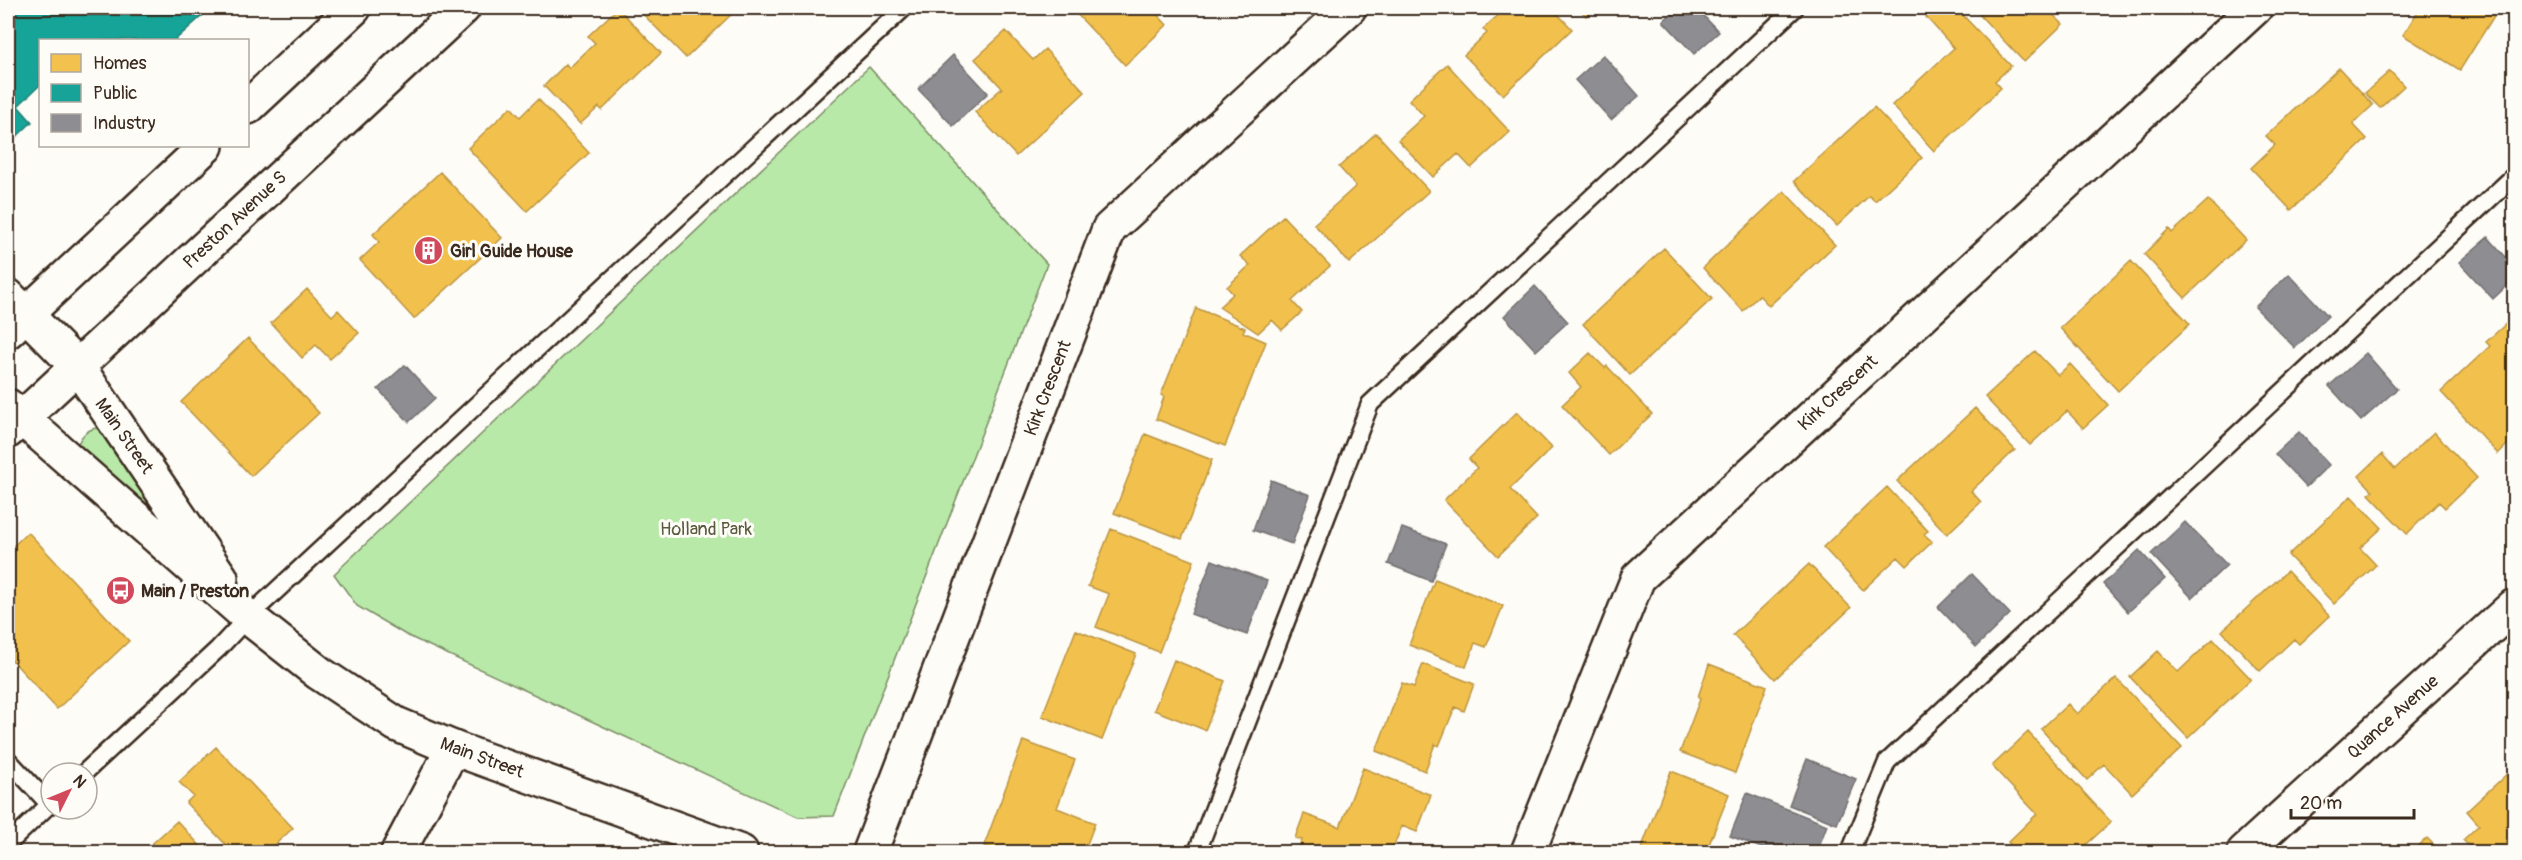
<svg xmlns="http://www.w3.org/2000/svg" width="2522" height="860" viewBox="0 0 2522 860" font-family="Pangolin,sans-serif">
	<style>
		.green { fill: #b8e9a8; stroke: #7a8a63; stroke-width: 1.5 }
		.homes { fill: #f2c14e; stroke: #bb9440; stroke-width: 1.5 }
		.public { fill: #17a398; stroke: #227f73; stroke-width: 1.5 }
		.industry { fill: #8d8d92; stroke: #746f6f; stroke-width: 1.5 }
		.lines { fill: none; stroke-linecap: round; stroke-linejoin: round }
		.service-casing { stroke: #3b2a1e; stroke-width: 21 }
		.minor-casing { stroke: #3b2a1e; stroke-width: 38 }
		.tertiary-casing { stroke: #3b2a1e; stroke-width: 38 }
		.secondary-casing { stroke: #3b2a1e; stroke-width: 38 }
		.service { stroke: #fdfcf7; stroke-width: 16 }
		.minor { stroke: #fdfcf7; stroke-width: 33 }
		.tertiary { stroke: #fdfcf7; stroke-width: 33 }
		.secondary { stroke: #fdfcf7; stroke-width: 33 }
		.labels { text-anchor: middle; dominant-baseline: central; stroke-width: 6; stroke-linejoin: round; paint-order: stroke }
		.street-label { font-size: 18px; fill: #3b2a1e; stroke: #fdfcf7 }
		.poi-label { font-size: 18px; font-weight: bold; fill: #3b2a1e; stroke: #fdfcf7; text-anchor: start }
		.park-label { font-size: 18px; fill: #5a5a40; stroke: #fdfcf7 }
	</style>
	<rect width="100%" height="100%" fill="#fdfcf7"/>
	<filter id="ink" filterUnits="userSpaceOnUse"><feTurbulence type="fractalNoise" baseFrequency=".0167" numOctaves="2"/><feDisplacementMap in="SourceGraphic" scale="12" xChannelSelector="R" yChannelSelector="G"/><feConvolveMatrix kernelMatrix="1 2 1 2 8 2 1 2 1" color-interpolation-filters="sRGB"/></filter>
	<g filter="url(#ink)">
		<path class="green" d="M869,67L1047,264L834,816L798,817L406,635L357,606L334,574Z
			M96,428L106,434L195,547L77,448C79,438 86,430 96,428Z"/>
		<path class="homes" d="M618,8L661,53L602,110L599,107L580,124L544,86L566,64L569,68L595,43L588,36Z
			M637,8H738L686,58Z
			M1075,8H1160L1155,12L1167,25L1125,65L1073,10Z
			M1506,8H1552L1572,29L1503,95L1464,55L1487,33L1483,29Z
			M1578,8H1596L1586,16Z
			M1937,8H1956L2011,66L1995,81L2001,88L1934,151L1892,105L1954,48L1926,17Z
			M1973,8H2057L2051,13L2063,24L2024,62Z
			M2420,8H2499L2460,70L2403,35Z
			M1006,31L1033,60L1045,49L1085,92L1016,156L975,112L1002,88L975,59Z
			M1447,64L1510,132L1471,168L1458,154L1433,177L1398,140L1424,116L1409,100Z
			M2339,68L2373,105L2353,124L2367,139L2291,210L2251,168L2275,145L2266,136Z
			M2390,71L2404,86L2380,108L2365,93Z
			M538,99L589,153L527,211L468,148L511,107L520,117Z
			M1874,107L1922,158L1875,201L1869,196L1837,226L1794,181Z
			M1376,133L1429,191L1349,263L1314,224L1356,186L1339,167Z
			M440,172L502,238L414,319L360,260L379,242L373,234Z
			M1784,191L1835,245L1769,306L1759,295L1743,311L1703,268Z
			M2208,200L2246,240L2185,298L2144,254L2169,229L2172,233Z
			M1283,216L1330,266L1292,301L1302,312L1282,330L1272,320L1258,333L1219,307L1233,294L1227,287L1250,265L1240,256Z
			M1664,248L1712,299L1630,375L1583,324Z
			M2131,261L2190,324L2118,391L2060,328Z
			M307,289L332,316L338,310L359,333L330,359L316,345L302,358L271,323Z
			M1196,308L1245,328L1243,332L1266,342L1225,446L1156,419L1164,397L1161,395Z
			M2509,321L2514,328V438L2498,454L2441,392L2490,346L2486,342Z
			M248,338L319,413L251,476L181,402Z
			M2035,351L2058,375L2070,364L2108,405L2083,428L2067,411L2030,445L1985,397Z
			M1590,353L1605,368L1607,366L1652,414L1609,455L1562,405L1581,387L1569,373Z
			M1975,408L2015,450L1971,491L1981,502L1947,534L1897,481Z
			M1517,412L1552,448L1510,489L1537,518L1498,556L1444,500L1477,468L1469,459Z
			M2434,432L2477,478L2445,508L2439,502L2407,534L2369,494L2373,491L2359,476L2382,454L2395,469Z
			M1145,434L1212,460L1182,539L1114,513Z
			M1887,487L1928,531L1924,534L1932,542L1907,566L1898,557L1863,590L1823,547Z
			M2351,496L2382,528L2360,548L2376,565L2334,604L2288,555Z
			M1111,529L1194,561L1159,652L1096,627L1109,594L1088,586Z
			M28,532L129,641L57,709L8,656V551Z
			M1809,564L1851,608L1775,679L1733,635Z
			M2287,571L2329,616L2299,644L2294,639L2260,671L2222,631Z
			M1435,579L1503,606L1486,647L1475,643L1466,667L1409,645Z
			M1076,630L1136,654L1102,740L1042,716Z
			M2213,639L2251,679L2188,738L2130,677L2158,651L2178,672Z
			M1174,660L1225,681L1205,730L1154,710Z
			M1423,664L1474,684L1464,711L1455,707L1439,746L1435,744L1425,771L1376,751L1402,683L1414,687Z
			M1709,664L1767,686L1735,773L1680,752L1700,699L1698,697Z
			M2116,678L2182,748L2132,794L2104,764L2087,780L2041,729L2068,704L2077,714Z
			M2028,732L2111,822L2078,852H2001L2010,844L2008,842L2037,814L1992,766Z
			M1023,741L1075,760L1057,808L1095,823L1084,852H1002L984,846Z
			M216,747L293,828L267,852H233L186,803L193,796L179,782Z
			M1363,768L1431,795L1417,832L1402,826L1391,852H1306L1298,849L1302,840L1295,838L1304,814L1340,827Z
			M1671,771L1729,794L1706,852H1640Z
			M2509,772L2514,777V852H2475L2463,840L2479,825L2467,811Z
			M177,821L206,852H143Z
			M2427,838L2441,852H2412Z"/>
		<path class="public" d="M8,8H211L175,40H40V85L18,106L32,122L8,145Z"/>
		<path class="industry" d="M1678,8H1696L1719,32L1694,54L1663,21Z
			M953,55L988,93L953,126L918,89Z
			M1603,55L1639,96L1611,120L1575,80Z
			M2488,237L2514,266V279L2493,299L2459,262Z
			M2289,274L2328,316L2295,348L2255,307Z
			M1535,286L1568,322L1536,351L1504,316Z
			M2366,353L2397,389L2361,421L2329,386Z
			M405,365L435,398L409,422L378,389Z
			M2299,432L2329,465L2306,487L2275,454Z
			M1271,480L1310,495L1292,544L1253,530Z
			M2185,522L2227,565L2192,598L2151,554Z
			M1402,528L1446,544L1431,581L1388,564Z
			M2139,550L2165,579L2128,612L2103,584Z
			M1212,560L1267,581L1247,635L1191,614Z
			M1972,574L2010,614L1976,647L1938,607Z
			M1807,759L1856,779L1837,824L1789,805Z
			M1747,793L1827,825L1817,852H1772L1730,836Z"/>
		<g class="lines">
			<defs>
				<path id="service" d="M8,760L50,805
					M84,773L218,649L248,617L904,8
					M8,844L51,803
					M1197,852L1370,404L1795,8
					M1850,852L1887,762L2514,176"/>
				<path id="minor" d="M398,852L453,748
					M870,852L1109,229L1349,8
					M1528,852L1638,578L2255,8
					M2244,852L2514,606"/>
				<path id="tertiary" d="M8,296L78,367L221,578
					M8,406L248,617L319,673L396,724L453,748L741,852"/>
				<path id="secondary" d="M248,107L354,8
					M8,331L206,146
					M8,431L463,8"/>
			</defs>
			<use href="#service" class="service-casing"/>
			<use href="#minor" class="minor-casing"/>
			<use href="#tertiary" class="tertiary-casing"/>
			<use href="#secondary" class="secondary-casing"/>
			<use href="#service" class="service"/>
			<use href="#minor" class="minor"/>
			<use href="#tertiary" class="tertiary"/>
			<use href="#secondary" class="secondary"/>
		</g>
	</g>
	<defs>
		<symbol id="building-disc" viewBox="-11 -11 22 22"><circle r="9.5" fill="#d1495b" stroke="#fdfcf7"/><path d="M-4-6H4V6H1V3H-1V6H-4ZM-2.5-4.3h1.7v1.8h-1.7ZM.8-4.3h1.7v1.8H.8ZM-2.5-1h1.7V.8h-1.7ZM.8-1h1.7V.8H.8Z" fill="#fff"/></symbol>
		<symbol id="bus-disc" viewBox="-11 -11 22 22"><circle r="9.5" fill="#d1495b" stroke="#fdfcf7"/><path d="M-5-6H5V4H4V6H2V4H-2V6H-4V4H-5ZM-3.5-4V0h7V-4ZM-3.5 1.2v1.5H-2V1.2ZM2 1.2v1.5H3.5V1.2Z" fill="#fff"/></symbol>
	</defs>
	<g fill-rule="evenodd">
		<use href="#building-disc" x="412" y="234" width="33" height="33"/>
		<use href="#bus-disc" x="104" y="574" width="33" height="33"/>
	</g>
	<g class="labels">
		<g class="street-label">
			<text transform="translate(235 220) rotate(-43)">Preston Avenue S</text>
			<text transform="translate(1048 388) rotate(-69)">Kirk Crescent</text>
			<text transform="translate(1838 393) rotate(-43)">Kirk Crescent</text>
			<text transform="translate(124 436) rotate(55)">Main Street</text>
			<text transform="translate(2393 717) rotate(-42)">Quance Avenue</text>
			<text transform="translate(482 758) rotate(20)">Main Street</text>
		</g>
		<g class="poi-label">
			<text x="450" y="251">Girl Guide House</text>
			<text x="141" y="591">Main / Preston</text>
		</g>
		<g class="park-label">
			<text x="706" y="529">Holland Park</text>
		</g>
	</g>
	<rect width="2522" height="860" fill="none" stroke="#fdfcf7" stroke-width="30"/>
	<rect x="15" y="15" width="2492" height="830" fill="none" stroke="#3b2a1e" stroke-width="2" filter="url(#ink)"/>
	<rect x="39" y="39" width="210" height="108" fill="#fdfcf7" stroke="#afa8a0" stroke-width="1.5"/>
	<rect x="51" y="54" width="30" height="18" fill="#f2c14e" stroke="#afa8a0" stroke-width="1.5"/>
	<text x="93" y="69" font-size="18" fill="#3b2a1e">Homes</text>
	<rect x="51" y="84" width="30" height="18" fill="#17a398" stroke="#afa8a0" stroke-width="1.5"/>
	<text x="93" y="99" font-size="18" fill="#3b2a1e">Public</text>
	<rect x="51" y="114" width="30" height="18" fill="#8d8d92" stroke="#afa8a0" stroke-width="1.5"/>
	<text x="93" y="129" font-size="18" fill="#3b2a1e">Industry</text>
	<g transform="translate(69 791) rotate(47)"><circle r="28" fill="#fdfcf7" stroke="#afa8a0" stroke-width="1.5"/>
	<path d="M0-4.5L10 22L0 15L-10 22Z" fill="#d1495b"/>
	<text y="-9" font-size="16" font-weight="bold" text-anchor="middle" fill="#3b2a1e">N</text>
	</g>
	<path d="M2291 809v9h123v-9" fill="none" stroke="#3b2a1e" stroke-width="3"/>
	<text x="2300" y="809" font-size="18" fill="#3b2a1e" stroke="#fdfcf7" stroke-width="4.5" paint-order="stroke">20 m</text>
</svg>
